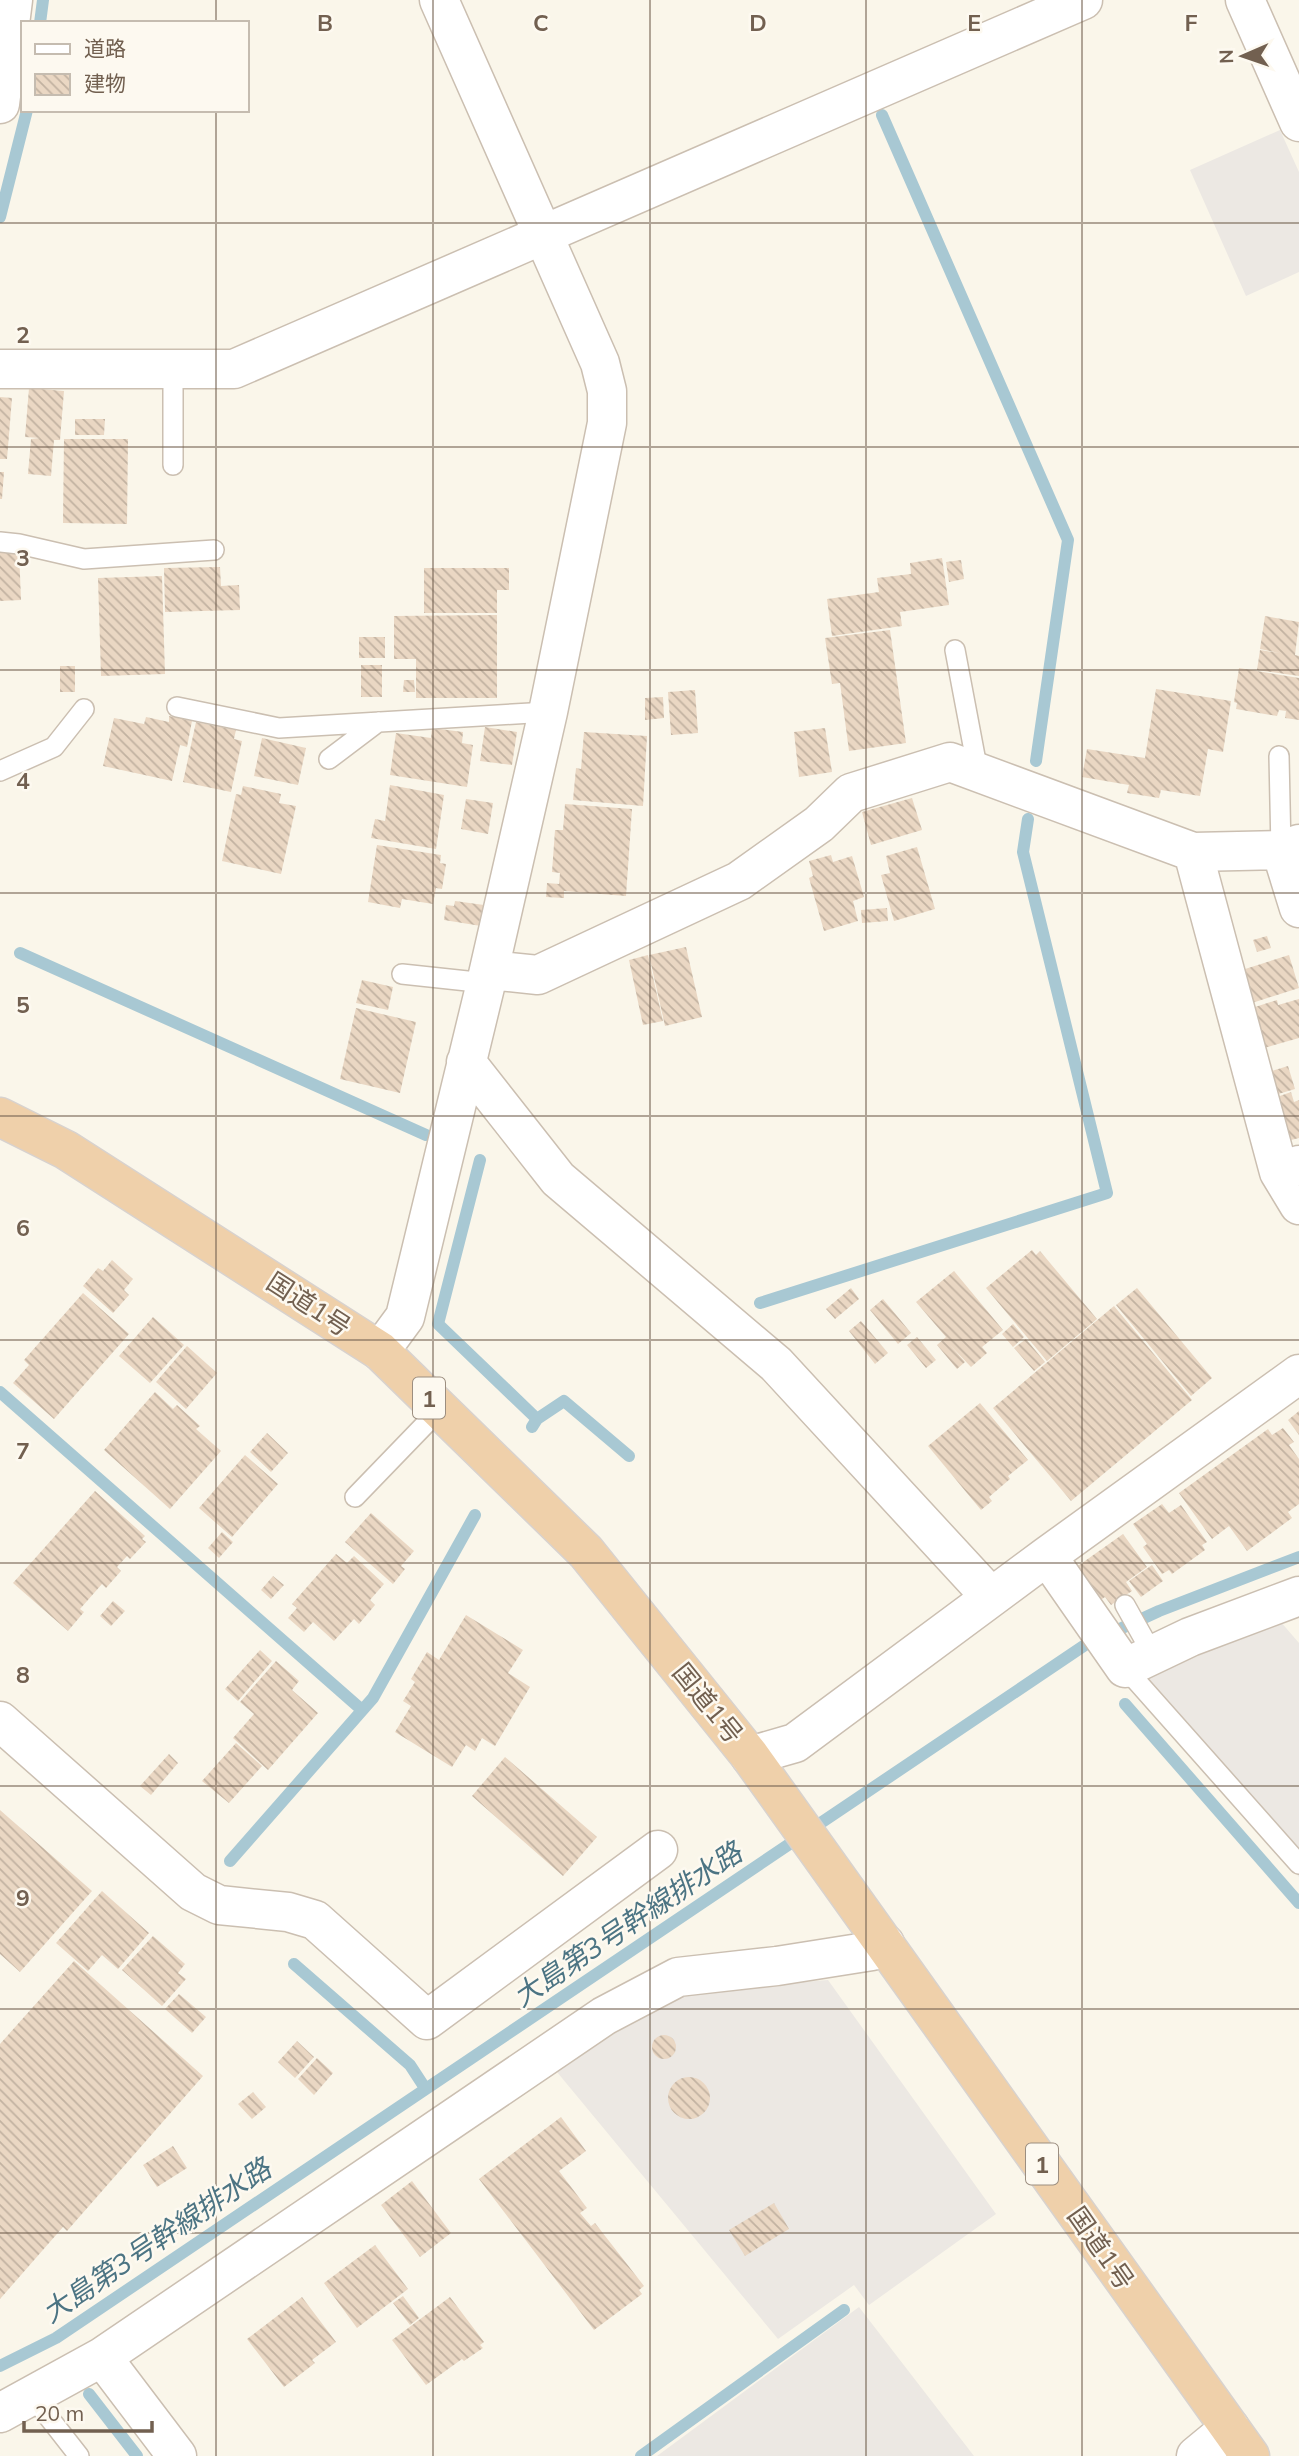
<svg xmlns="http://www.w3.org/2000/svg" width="1299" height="2456" viewBox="0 0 1299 2456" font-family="Mulish,'Noto Sans JP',sans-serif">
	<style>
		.industrial { fill: #ece8e3 }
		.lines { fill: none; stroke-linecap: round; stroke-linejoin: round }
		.stream { stroke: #a8c8d3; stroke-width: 12 }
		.building { fill: url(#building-back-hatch) }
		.service-casing { stroke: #cbbfb1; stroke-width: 22 }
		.minor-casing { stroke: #cbbfb1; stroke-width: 41 }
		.tertiary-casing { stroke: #cbbfb1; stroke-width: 41 }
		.trunk-casing { stroke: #d8d2ce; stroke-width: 41 }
		.service { stroke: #fff; stroke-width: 19 }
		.minor { stroke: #fff; stroke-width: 38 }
		.tertiary { stroke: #fff; stroke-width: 38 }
		.trunk { stroke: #efd0aa; stroke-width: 38 }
		.grid { fill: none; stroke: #726050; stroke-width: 2; stroke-opacity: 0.55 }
		.labels { text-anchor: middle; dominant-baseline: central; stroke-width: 5; stroke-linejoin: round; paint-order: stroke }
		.shield { fill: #fdf9f0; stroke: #9c8e80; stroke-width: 2 }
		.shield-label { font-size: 24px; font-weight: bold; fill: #726050 }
		.street-label { font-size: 26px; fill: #726050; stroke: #fdf9f0 }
		.water-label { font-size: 28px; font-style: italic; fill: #4c7483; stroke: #fdf9f0 }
		.grid-label { font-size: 23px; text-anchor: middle; font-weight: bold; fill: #726050; stroke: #fdf9f0; stroke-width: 5; stroke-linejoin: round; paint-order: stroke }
	</style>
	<defs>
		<pattern id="building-back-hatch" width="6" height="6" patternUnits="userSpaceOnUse" patternTransform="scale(1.75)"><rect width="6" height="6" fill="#ead7c3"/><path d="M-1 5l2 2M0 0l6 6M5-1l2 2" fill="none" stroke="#c2b2a1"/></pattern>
	</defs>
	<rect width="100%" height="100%" fill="#faf6ea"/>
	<path class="industrial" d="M1280,130L1299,172V272L1246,296L1190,170Z
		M1280,1621L1299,1643V1877L1133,1688L1143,1679Z
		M828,1980L996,2214L869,2305L854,2285L778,2339L557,2072L676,1992Z
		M859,2307L974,2456H657Z"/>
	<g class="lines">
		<path class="stream" d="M40,23L43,0
			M882,115L1068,540L1036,761
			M0,217L27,110
			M20,953L426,1135
			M480,1160L438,1324L537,1419
			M760,1303L1107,1193L1023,852L1028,819
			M0,1392L362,1710
			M532,1427L537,1419L564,1401L629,1456
			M1125,1704L1299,1903
			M230,1861L373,1698L475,1515
			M294,1964L410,2065L425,2088
			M0,2366L56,2338L1085,1645L1159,1611L1299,1557
			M89,2394L137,2456
			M641,2456L844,2310"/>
	</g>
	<path class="building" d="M29,388L64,391L60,440H54L51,476L28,474L31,439L40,438L25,437Z
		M0,397L12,398L7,459H0Z
		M75,419H105L104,435H75Z
		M64,439H128L127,524L63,523Z
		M0,472H4L2,499H0Z
		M19,550L21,600L0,601V551Z
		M942,558L949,605L900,612L902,626L832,636L827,599L879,592L877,578L911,574L910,563Z
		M961,560L964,579L949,582L946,562Z
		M220,567L221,586L239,585L240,610L165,612L164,568Z
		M424,568H509V590H497V613H424Z
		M162,576L165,674L101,676L98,578Z
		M497,615V698H416V659H394V616Z
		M1265,616L1299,622L1295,655L1299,656V676L1257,670L1260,650L1279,653L1260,649Z
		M890,630L906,743L849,751L840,683L832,684L825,638Z
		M359,637H385V658H359Z
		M361,665H382V697H361Z
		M60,666H75V692H60Z
		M1239,668L1299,678V720L1285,718L1286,711L1279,710L1277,716L1236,709L1237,703L1234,702Z
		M404,680H414L415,692H403Z
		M1156,689L1231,701L1223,752L1208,749L1200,796L1161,790L1159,798L1127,793L1129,785L1082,777L1087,749L1145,758Z
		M695,690L698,733L671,735L668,692Z
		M663,697L664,718L645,720V698Z
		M169,716L192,721L187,747L180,745L172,781L103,766L114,718L144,724L146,717L169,722Z
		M196,722L236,730L234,739L242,741L231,792L183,782Z
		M485,727L517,732L512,765L480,761Z
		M432,728L463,732L462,743L473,745L467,787L390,775L396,733L431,738Z
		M825,728L832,772L799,777L794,732Z
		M584,732L647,736L643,806L573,800L576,768L581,769Z
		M262,738L306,748L298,785L254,776Z
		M390,785L444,795L436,849L371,838L375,819L385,821Z
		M243,786L281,794L279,803L296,806L281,874L222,861L236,794L241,795Z
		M912,798L922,830L871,845L862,812Z
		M466,799L493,803L488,834L461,829Z
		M565,804L632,809L626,896L564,891V898L546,897L547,883L559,884L560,873L552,872L555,830H563Z
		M377,845L441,855L440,863L446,864L442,889L436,888L433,904L402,899L400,908L368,902Z
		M917,847L935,909L894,921L881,875L890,873L886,856Z
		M831,855L833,862L852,856L864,897L853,901L858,921L824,931L809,878L813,876L809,861Z
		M455,901L484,905L481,926L444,920L446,905L454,906Z
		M887,908L888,921L862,923L861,910Z
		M1267,936L1271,948L1257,952L1253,940Z
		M686,947L702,1017L665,1026L649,955Z
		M648,955L663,1021L643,1025L629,960Z
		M1289,955L1299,988L1252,1003L1242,970Z
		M362,980L393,987L388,1010L356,1003Z
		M1299,999V1038L1264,1048L1252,1008L1277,1000L1278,1005Z
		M356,1008L416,1022L400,1093L340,1079Z
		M1288,1066L1295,1089L1275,1095L1268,1072Z
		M1291,1092L1294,1102L1299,1100V1138L1291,1140L1277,1097Z
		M1032,1250L1036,1255L1040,1251L1097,1319L1047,1361L986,1288Z
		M112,1260L133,1279L124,1290L129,1295L113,1313L83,1286L98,1268L103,1271Z
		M954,1271L1003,1330L982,1347L987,1353L971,1367L950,1345L965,1362L957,1369L937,1345L946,1337L916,1302Z
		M851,1288L859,1299L835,1319L826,1309Z
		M1137,1288L1212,1378L1191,1396L1116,1305Z
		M83,1293L129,1334L54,1419L13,1383L29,1365L24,1360Z
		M883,1299L911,1333L898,1344L870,1310Z
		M1114,1306L1192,1400L1071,1501L993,1408Z
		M153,1317L184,1345L150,1383L119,1356Z
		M861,1321L888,1353L875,1364L849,1331Z
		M1013,1324L1024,1337L1013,1347L1002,1334Z
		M917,1337L936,1360L926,1368L907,1345Z
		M1026,1339L1045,1362L1034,1371L1014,1348Z
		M187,1346L217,1373L186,1409L156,1382Z
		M155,1392L173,1409L177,1405L200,1426L196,1429L221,1451L170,1509L104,1450Z
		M980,1403L1028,1460L1008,1476L1010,1479L989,1497L992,1501L981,1510L928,1446Z
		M1299,1411V1435L1288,1420Z
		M1283,1428L1294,1442L1289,1445L1299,1459V1504L1288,1512L1292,1518L1247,1551L1229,1526L1212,1539L1179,1493L1268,1429L1272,1435Z
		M267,1433L288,1453L271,1472L250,1452Z
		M245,1455L278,1484L232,1537L199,1508Z
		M95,1491L145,1536L142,1539L146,1542L130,1559L127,1556L117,1567L121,1571L106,1588L102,1584L80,1609L84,1612L68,1631L13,1583Z
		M1162,1504L1169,1513L1181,1505L1207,1542L1202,1545L1205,1550L1172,1574L1169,1570L1162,1574L1143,1547L1147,1544L1133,1524Z
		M371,1513L414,1551L401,1566L405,1569L393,1584L345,1542Z
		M222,1532L233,1542L219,1558L208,1548Z
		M1123,1534L1147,1567L1126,1582L1132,1591L1111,1605L1105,1597L1099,1601L1075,1568Z
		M336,1554L347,1563L354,1556L384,1584L370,1600L375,1605L359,1624L354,1619L334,1641L313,1622L304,1632L288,1618L297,1608L292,1604Z
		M1152,1565L1163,1581L1141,1597L1129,1581Z
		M273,1576L284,1585L271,1599L261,1590Z
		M113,1601L125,1611L111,1626L100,1616Z
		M466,1615L523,1650L508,1673L530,1687L495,1746L482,1738L475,1751L466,1745L452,1767L395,1732L411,1706L403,1701L415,1682L411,1679L427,1652L439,1660Z
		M260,1650L272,1661L238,1701L225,1689Z
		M276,1661L299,1681L292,1690L318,1713L268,1770L233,1738L254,1714L240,1702Z
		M236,1743L262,1766L229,1803L202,1781Z
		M169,1754L178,1763L151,1795L140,1786Z
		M505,1757L597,1837L563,1876L472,1796Z
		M0,1810L92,1891L20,1972L0,1954Z
		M102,1891L149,1933L118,1969L102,1955L88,1971L56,1943Z
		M153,1936L185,1964L178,1973L186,1979L162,2006L122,1970Z
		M74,1961L203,2076L67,2231L63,2227L0,2299V2044Z
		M179,1994L206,2017L192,2033L165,2009Z
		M652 2047a12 12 0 1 1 24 0a12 12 0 1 1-24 0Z
		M297,2041L314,2057L295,2078L278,2062Z
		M317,2058L333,2073L314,2095L298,2079Z
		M668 2098a21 21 0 1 1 42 0a21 21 0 1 1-42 0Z
		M253,2092L266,2107L252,2119L238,2104Z
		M561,2117L586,2151L559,2171L587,2208L580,2213L591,2226L595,2223L644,2286L639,2290L642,2294L594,2330L479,2179Z
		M173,2146L187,2168L157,2187L143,2165Z
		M412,2181L451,2233L420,2257L381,2205Z
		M774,2203L789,2229L745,2256L729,2230Z
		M375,2245L408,2289L357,2328L324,2283Z
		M403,2296L419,2318L410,2325L393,2303Z
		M302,2297L336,2342L312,2360L315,2363L284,2387L247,2339Z
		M450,2297L484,2342L480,2345L483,2348L464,2361L462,2359L426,2385L392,2340Z"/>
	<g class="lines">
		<defs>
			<path id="service" d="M173,465V369
				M0,542L19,544L84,559L214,550
				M955,650L978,772
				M177,707L279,728L548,712
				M1279,756L1281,850
				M329,759L378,722
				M0,771L54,747L84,709
				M402,974L486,983
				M355,1497L440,1409
				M1125,1605L1153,1655
				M1125,1668L1299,1864
				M32,2396L79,2456"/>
			<path id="minor" d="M1245,0L1299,122
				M0,104L13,0
				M0,369H234L1083,0
				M1281,850L1299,908
				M1193,852L1281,850L1299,844
				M489,970L538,975L739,881L819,824L851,793L950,762L1193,852L1279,1172L1299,1165
				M466,1062L558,1179L776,1364L991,1597
				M1279,1172L1299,1205
				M380,1351L405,1317L486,983L548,712L607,423V391L600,363L439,0
				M1047,1556L1125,1668L1190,1637L1299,1596
				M0,1721L193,1892L219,1905L288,1912L315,1920L427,2020L658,1850
				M750,1756L795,1743L1047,1556L1299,1374
				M102,2357L177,2456
				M0,2413L102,2357L604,2016L678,1977L777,1966L872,1951L885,1944"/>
			<path id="tertiary" d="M1196,2456L1230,2428"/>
			<path id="trunk" d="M0,1117L66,1150L380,1351L586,1552L750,1756L1250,2456"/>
		</defs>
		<use href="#service" class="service-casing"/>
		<use href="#minor" class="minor-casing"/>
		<use href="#tertiary" class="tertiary-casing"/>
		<use href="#trunk" class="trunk-casing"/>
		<use href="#service" class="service"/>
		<use href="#minor" class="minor"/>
		<use href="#tertiary" class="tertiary"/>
		<use href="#trunk" class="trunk"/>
	</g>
	<path class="grid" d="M216,0V23M433,0V2456M650,0V2456M866,0V2456M1082,0V2456M216,110V2456M0,223H1299M0,447H1299M0,670H1299M0,893H1299M0,1116H1299M0,1340H1299M0,1563H1299M0,1786H1299M0,2009H1299M0,2233H1299"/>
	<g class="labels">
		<g class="shield">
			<rect x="413" y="1377.5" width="32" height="41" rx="5"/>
			<rect x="1026" y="2143.5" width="32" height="41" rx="5"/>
		</g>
		<g class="shield-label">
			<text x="429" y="1398">1</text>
			<text x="1042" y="2164">1</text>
		</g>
		<g class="street-label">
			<text transform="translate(309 1304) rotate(33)">国道1号</text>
			<text transform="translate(708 1703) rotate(51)">国道1号</text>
			<text transform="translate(1101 2248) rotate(55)">国道1号</text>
		</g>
		<g class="water-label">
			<text transform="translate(627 1924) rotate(-34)">大島第3号幹線排水路</text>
			<text transform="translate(156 2240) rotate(-34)">大島第3号幹線排水路</text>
		</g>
	</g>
	<g class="grid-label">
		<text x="325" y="31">B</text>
		<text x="541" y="31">C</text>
		<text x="758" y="31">D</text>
		<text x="974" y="31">E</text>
		<text x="1191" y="31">F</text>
		<text x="23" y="343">2</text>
		<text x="23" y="566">3</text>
		<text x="23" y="789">4</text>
		<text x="23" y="1013">5</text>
		<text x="23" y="1236">6</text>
		<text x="23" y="1459">7</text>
		<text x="23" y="1683">8</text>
		<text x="23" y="1906">9</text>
	</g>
	<rect x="21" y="21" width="228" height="91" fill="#fdf9f0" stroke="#c5bcb0" stroke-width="2"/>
	<rect x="35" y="44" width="35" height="10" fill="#ffffff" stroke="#c5bcb0" stroke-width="2"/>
	<text x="84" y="56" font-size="21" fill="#726050">道路</text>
	<rect x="35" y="74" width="35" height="21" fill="url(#building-back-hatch)" stroke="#c5bcb0" stroke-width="2"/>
	<text x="84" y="91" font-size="21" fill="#726050">建物</text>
	<g transform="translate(1243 56) rotate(268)" stroke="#fdf9f0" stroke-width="5" paint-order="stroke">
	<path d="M0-5L12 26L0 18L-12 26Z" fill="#726050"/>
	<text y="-10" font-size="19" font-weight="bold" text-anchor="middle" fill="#726050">N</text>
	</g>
	<path d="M24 2421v10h128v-10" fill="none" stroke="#726050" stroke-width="3.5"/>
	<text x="35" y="2421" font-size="21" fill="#726050" stroke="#fdf9f0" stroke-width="5" paint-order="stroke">20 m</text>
</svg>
